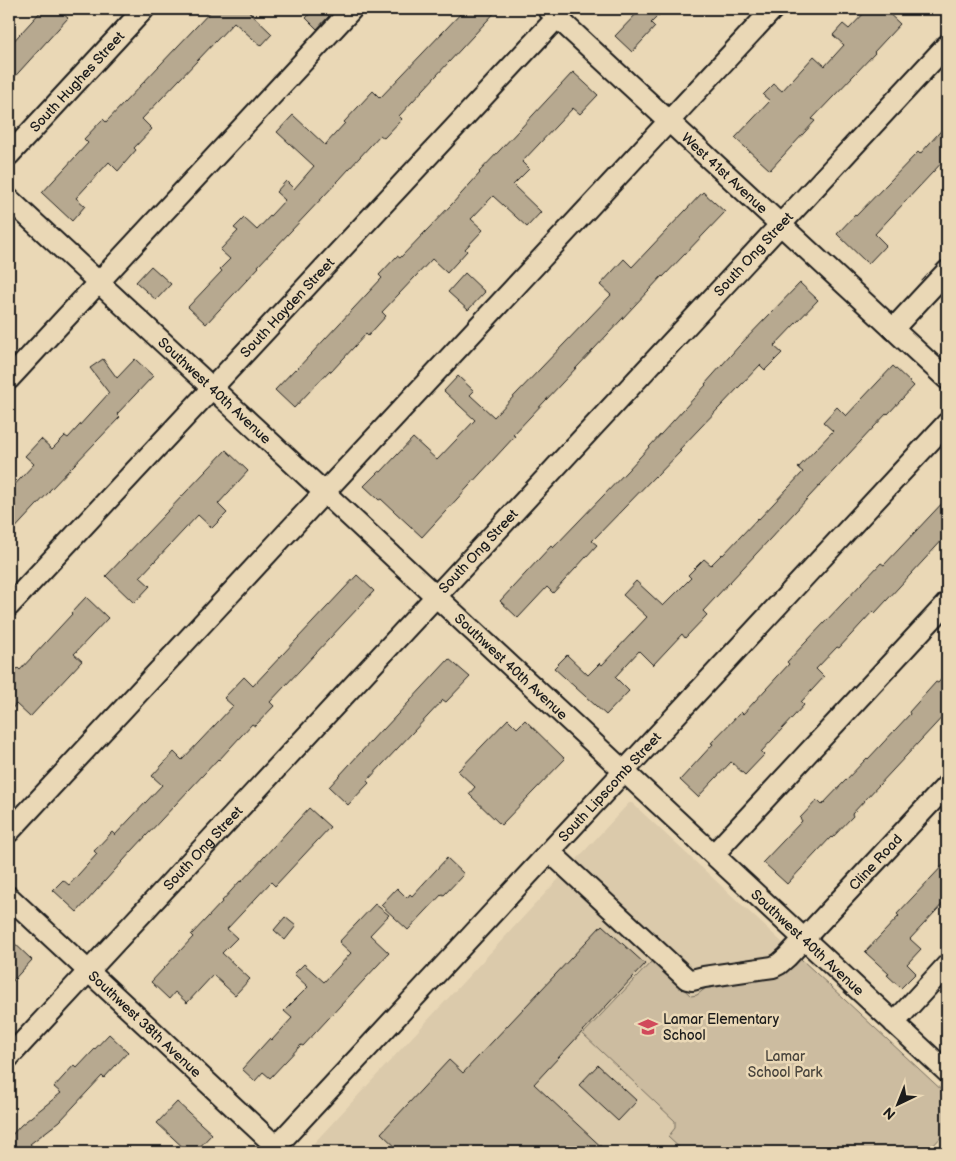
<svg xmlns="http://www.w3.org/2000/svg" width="956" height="1161" viewBox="0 0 956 1161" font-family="'Balsamiq Sans',sans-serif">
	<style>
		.built { fill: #dbcaab }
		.green { fill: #ccbca0; stroke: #746c5e }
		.building { fill: #b7a990; stroke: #1c1c1c }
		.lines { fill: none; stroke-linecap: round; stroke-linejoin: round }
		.minor-casing { stroke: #1c1c1c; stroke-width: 24 }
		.minor { stroke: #ead8b6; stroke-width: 20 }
		.labels { text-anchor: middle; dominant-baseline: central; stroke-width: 5; stroke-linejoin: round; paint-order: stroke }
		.street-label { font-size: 14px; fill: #1c1c1c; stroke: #ead8b6 }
		.poi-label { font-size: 14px; fill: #1c1c1c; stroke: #ead8b6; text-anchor: start }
		.park-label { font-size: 14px; fill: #48443d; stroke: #ead8b6 }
	</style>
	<rect width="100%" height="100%" fill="#ead8b6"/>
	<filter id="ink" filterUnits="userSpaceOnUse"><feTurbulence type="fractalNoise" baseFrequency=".02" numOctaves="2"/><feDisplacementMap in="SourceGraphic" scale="10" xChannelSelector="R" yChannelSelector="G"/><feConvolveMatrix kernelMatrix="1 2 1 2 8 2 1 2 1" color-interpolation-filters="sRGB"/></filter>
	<g filter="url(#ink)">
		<path class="built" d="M629,803H632L947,1095V1131L927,1152H319L313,1147L314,1143Z"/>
		<path class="green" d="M801,959L947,1095V1131L927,1152H684L668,1137L675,1128V1121L583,1034L653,960L691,996L697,995L707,987L716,984L780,975Z"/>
		<path class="building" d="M43,9H57L68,18L9,83V46Z
			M213,9H246L272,34L261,46L234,22L142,119L152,129L134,148L136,150L118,171L109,162L76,198L85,206L72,221L42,193L88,143L84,139L103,119L106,122Z
			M314,9H321L329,16L317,29L306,18Z
			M465,9H498L399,116L402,119L384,138L380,135L339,180L258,266L259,267L206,324L188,307L222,271L220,269L230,259L220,250L238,231L234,228L244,218L257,230L285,200L276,192L286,181L294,189L314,166L277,132L293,115L325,145L345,123L344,122L373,91L380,98Z
			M641,9H665L651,23L655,27L632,52L615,36Z
			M868,9H884L900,24L874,52L875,53L812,119L815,121L770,170L735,138L770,101L763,95L774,84L782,91L814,56L825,66L844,45L833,35L843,24L849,29Z
			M573,72L598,95L580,114L573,108L522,162L529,169L513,185L541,212L527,227L493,196L471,219L483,230L465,249L467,251L447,273L432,259L382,312L386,316L368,336L366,334L331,372L330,370L294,408L275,390L295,369L296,370L382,278L379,275L397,256L400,258L452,204L480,173L479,172L520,129Z
			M947,124V157L875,234L886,245L868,264L837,234L855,215L856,216L918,152L920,154Z
			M703,192L725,212L663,277L662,276L594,349L513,435L515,436L422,537L381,499L379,500L364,486L379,471L381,472L413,438L437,460L475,420L444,391L458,376L474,391L470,395L494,417L611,295L600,285L624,259L632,267Z
			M151,266L171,284L156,300L136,282Z
			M465,273L485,292L468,310L448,292Z
			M800,283L818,300L774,346L782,353L765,370L760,365L679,450L681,451L656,477L655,476L592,541L597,545L553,593L547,587L518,618L500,601L551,546L553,548L628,470L706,385L705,384L739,346Z
			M103,359L117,378L135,359L153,376L117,414L120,417L49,491V492L9,535V491L34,464L25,456L41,439L52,449L65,436L68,438L109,393L90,368Z
			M893,366L914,386L888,414L887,413L703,611L707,615L685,638L682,634L653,665L639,651L615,677L629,691L606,715L554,668L567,655L588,675L600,663L602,665L647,617L623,595L636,581L663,606L691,578L688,575L704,559L711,565L722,554L723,555L758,518L759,519L803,472L798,468L833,431L823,422L837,407L846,416Z
			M226,450L248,471L218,504L227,513L212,528L198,515L140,577L150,586L134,603L106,576Z
			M947,498V535L875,613L873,611L839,648L837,647L816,669L824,677L801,702L804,705L761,752L764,755L745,775L731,762L698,797L680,780L713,744L711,743L741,712L743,714L789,664L787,662L881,563L884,565Z
			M357,575L374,591L270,702L274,706L255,726L252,724L219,760L218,759L132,851L77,912L53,890L63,880L69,885L97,854L94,851L112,832L115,835L162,785L152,776L174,752L182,760L233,706L224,698L244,677L253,686Z
			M86,597L108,618L74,654L82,661L30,717L16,704L9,712V677L18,668L20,670L72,614L71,613Z
			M449,659L470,677L446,702L443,700L367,781L369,783L348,805L329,787L382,729L383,730Z
			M947,673V712L852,814L853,816L832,838L831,837L787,884L763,862L802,821L800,818L817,800L822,805L867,758L868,759L910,714L909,712L936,682L938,683Z
			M508,719L517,728L525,720L565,759L501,825L469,794L475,787L458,771Z
			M309,808L330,827L275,886L271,882L227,929L237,938L222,953L250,979L235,995L213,975L187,1003L175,992L169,999L151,982L193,937L191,935L223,901H222L240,881L241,882Z
			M447,858L464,874L444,895L442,894L408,930L381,905L397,888L407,898L410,894L412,896Z
			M947,861V899L910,939L921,949L907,964L916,973L901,988L887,975L889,974L865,952L899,916L897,914Z
			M375,904L389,915L370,935L389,953L303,1046L301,1045L270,1078L263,1072L255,1081L242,1069L270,1038L272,1040L292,1018L284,1011L308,987L294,974L304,964L324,982L351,953L339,942Z
			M285,917L296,926L285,940L274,930Z
			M602,925L645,964L534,1084L607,1152H401L381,1133L449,1060L463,1073Z
			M9,938L32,960L9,985Z
			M109,1034L128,1052L104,1078L102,1076L60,1121L30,1144L39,1152H9V1138L21,1125L61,1093L54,1087L74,1065L77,1068Z
			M598,1065L637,1101L618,1121L579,1085Z
			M177,1102L212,1134L195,1152H188L157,1123Z"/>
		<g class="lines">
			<defs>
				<g id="minor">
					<path id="s1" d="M548,9L947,379"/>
					<path id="s2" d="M9,155L144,9"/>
					<path id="s3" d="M9,199L947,1072"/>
					<path d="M893,329L947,271"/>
					<path d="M9,379L352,9"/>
					<path id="s4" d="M9,606L565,9"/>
					<path d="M9,832L773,9"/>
					<path id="s5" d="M550,852L687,979L692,980L704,977L773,967L779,964L787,957L947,785"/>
					<path d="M714,854L947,603"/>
					<path id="s6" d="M9,897L282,1152"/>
					<path d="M894,1023L947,965"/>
					<path id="s7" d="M9,1057L947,45"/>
					<path id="s8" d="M271,1152L947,423"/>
				</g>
			</defs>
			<use href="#minor" class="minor-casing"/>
			<use href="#minor" class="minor"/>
		</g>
	</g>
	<defs>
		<symbol id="school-bare" viewBox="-9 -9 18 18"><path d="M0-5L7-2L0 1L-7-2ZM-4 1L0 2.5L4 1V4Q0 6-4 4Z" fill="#d1495b" stroke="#ead8b6" stroke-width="2.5" paint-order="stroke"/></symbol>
	</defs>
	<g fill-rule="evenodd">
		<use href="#school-bare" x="634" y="1013" width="28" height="28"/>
	</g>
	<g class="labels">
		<g class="street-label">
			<text stroke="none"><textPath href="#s2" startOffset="100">South Hughes Street</textPath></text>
			<text stroke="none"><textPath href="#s1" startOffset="241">West 41st Avenue</textPath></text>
			<text stroke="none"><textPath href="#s7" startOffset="1095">South Ong Street</textPath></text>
			<text stroke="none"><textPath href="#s4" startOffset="408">South Hayden Street</textPath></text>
			<text stroke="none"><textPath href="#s3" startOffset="281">Southwest 40th Avenue</textPath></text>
			<text stroke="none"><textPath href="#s7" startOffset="690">South Ong Street</textPath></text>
			<text stroke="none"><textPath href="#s3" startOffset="686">Southwest 40th Avenue</textPath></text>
			<text stroke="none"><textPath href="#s8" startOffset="498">South Lipscomb Street</textPath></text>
			<text stroke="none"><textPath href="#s7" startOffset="285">South Ong Street</textPath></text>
			<text stroke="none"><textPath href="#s5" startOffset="421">Cline Road</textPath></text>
			<text stroke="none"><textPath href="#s3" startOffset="1091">Southwest 40th Avenue</textPath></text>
			<text stroke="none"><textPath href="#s6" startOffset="186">Southwest 38th Avenue</textPath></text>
		</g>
		<g class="poi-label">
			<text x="663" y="1019">Lamar Elementary<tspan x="663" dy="16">School</tspan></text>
		</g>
		<g class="park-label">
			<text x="785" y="1056">Lamar<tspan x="785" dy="16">School Park</tspan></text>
		</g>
	</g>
	<rect width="956" height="1161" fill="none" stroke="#ead8b6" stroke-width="30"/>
	<rect x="15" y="15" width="926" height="1131" fill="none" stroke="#1c1c1c" stroke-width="2" filter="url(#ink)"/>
	<g transform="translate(898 1104) rotate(223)" stroke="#ead8b6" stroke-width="4" paint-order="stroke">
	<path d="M0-4L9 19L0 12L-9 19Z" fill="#1c1c1c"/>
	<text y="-8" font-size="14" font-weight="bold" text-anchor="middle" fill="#1c1c1c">N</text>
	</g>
</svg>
